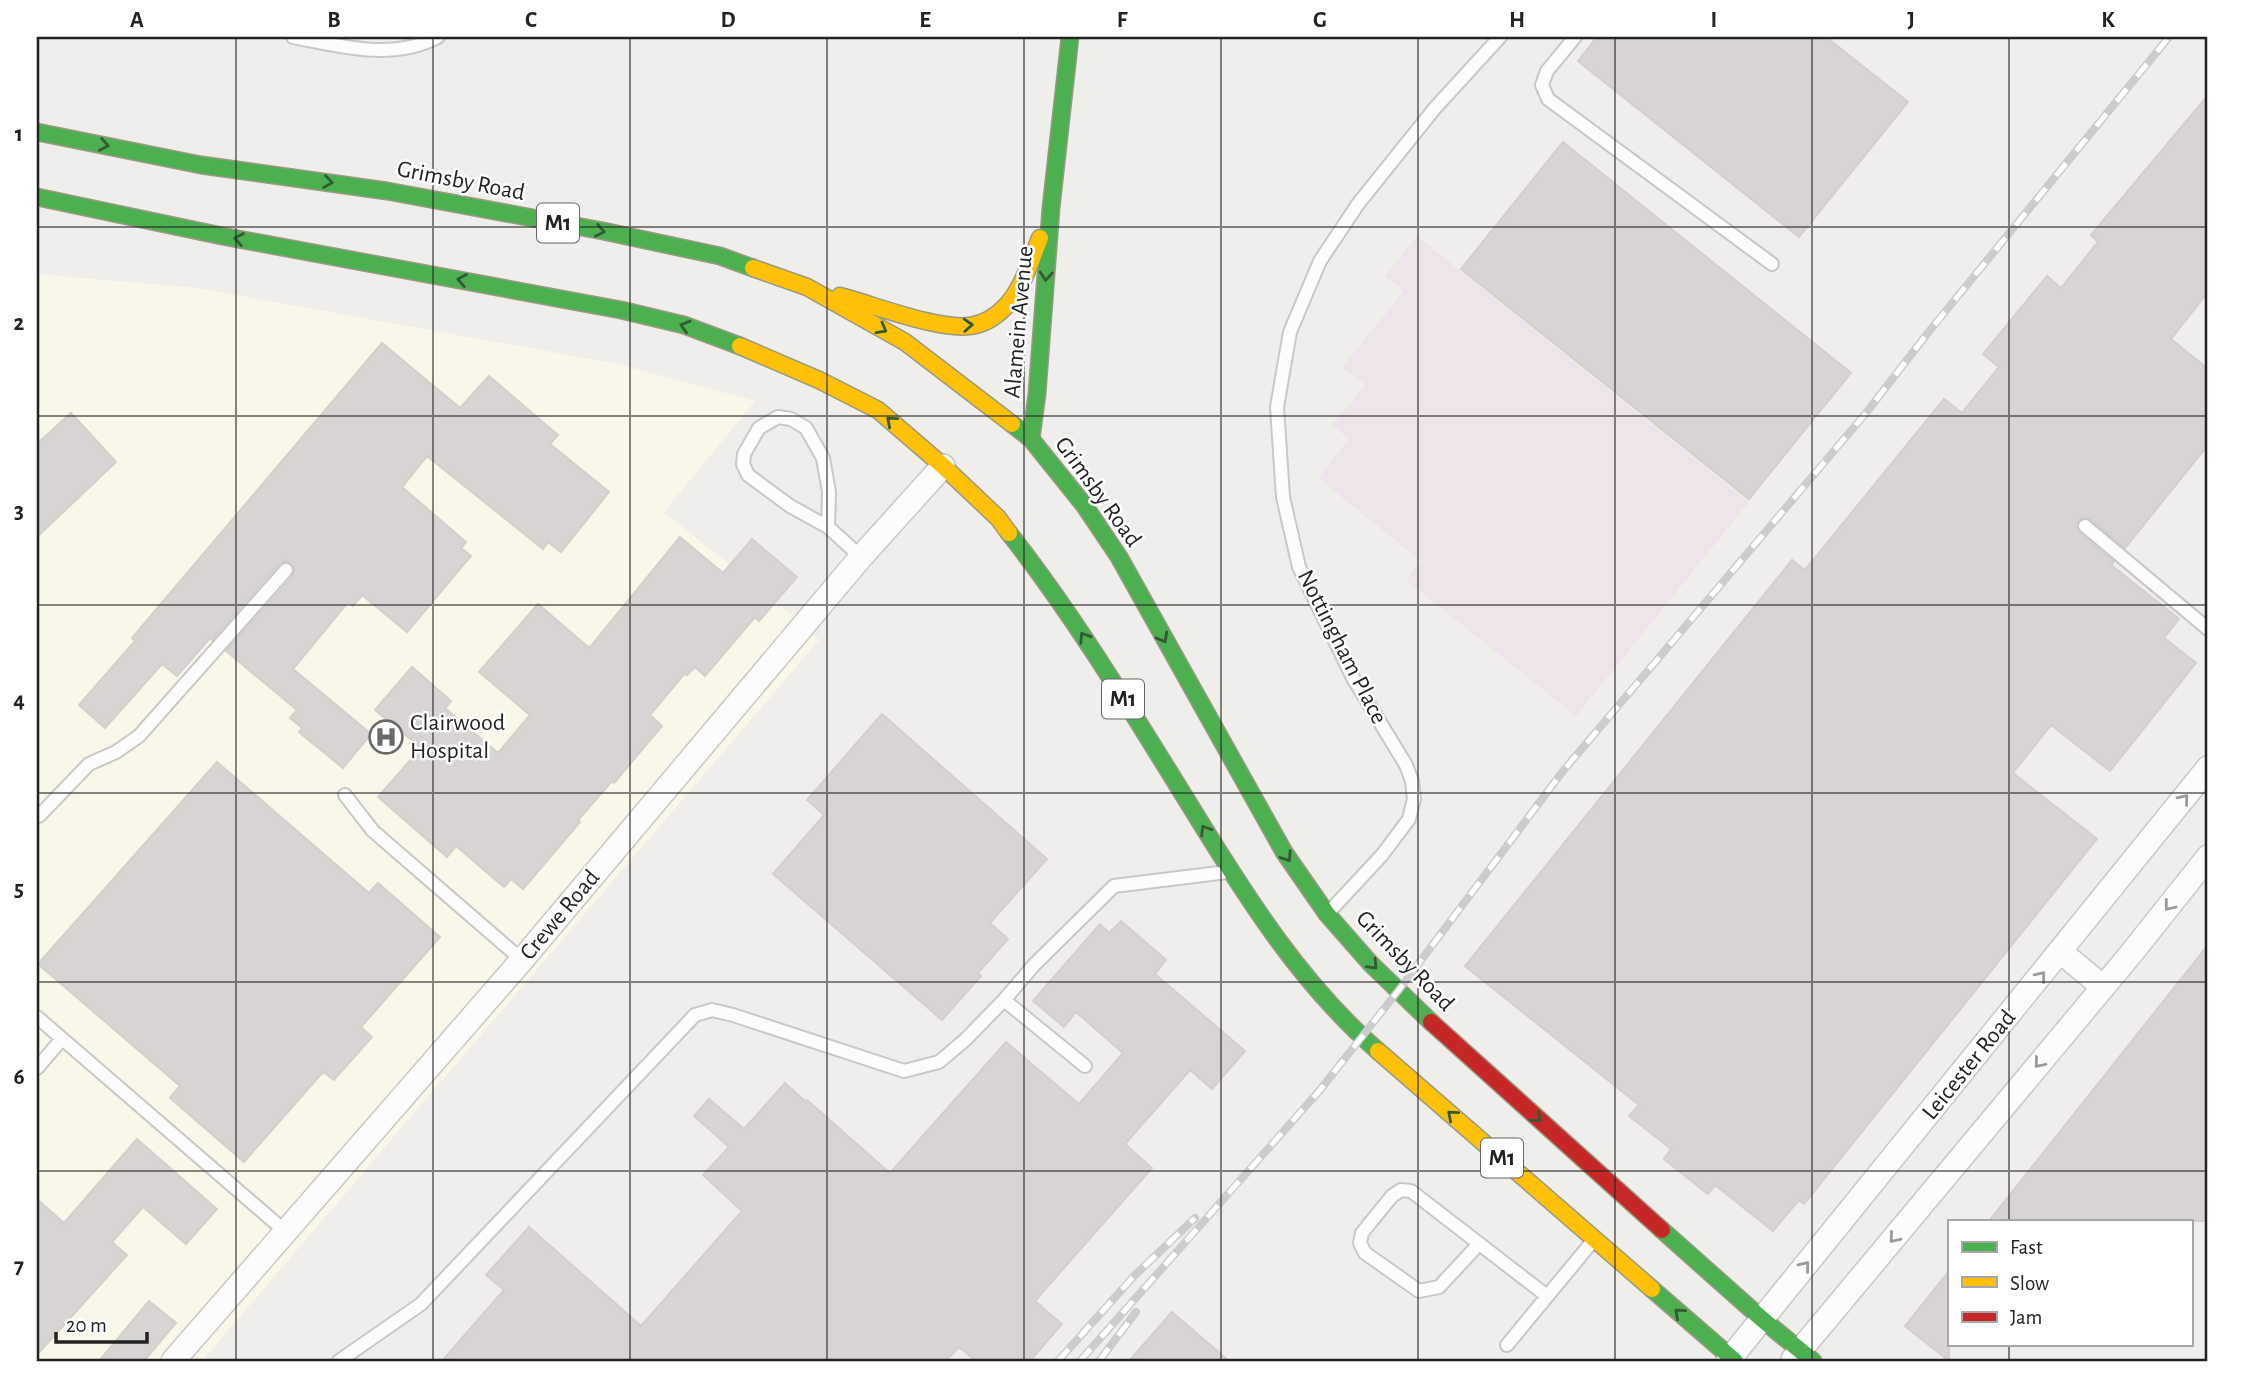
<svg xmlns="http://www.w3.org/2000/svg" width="2245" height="1398" viewBox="0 0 2245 1398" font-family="'Alegreya Sans',sans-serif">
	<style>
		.industrial { fill: #ede4e9 }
		.education { fill: #f8f7e8 }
		.building { fill: #d7d4d2; stroke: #d3d0cc; stroke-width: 2 }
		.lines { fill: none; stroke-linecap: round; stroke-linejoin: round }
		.lane-casing { stroke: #c9c8c7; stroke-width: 16 }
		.street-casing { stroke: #c9c8c7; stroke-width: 26 }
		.fast-casing { stroke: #999a82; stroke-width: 19 }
		.slow-casing { stroke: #999a82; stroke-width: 19 }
		.jam-casing { stroke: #999a82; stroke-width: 19 }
		.lane { stroke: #fdfcfc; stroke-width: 12 }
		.street { stroke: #fdfcfc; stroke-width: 23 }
		.fast { stroke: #4caf50; stroke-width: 16 }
		.slow { stroke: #ffc107; stroke-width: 16 }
		.jam { stroke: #c62828; stroke-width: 16 }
		.rail-casing { stroke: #ccc; stroke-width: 8 }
		.rail { stroke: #fff; stroke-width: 5; stroke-dasharray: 16; stroke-linecap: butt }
		.oneway { stroke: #335a34 }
		.oneway2 { stroke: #9a9a9a }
		.grid { fill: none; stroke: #222; stroke-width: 2; stroke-opacity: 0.55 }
		.labels { text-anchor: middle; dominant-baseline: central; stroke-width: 5; stroke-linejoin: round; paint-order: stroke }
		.shield { fill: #fff; stroke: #646464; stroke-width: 2 }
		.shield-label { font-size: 23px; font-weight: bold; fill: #222 }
		.street-label { font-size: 24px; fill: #222; stroke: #fff }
		.poi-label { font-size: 24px; fill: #222; stroke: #fff; text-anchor: start }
		.neatline { fill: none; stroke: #222; stroke-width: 2.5 }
		.grid-label { font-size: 23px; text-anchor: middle; font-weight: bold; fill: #222 }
	</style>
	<rect width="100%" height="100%" fill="#f0eeeb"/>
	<path class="industrial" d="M1417,236L1749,502L1576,716L1406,580L1421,561L1318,478L1349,439L1332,425L1365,385L1342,367L1404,291L1385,276Z"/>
	<path class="education" d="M37,274L198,288L618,364L755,401L664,512L788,612L819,640L202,1361H37Z"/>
	<path class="building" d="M1597,37H1826L1908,102L1799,237L1578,61Z
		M2208,95V292L2171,339L2208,369V445L2125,548L2090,519L2081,518L2076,525L2079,533L2114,562L2111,565L2179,619L2164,638L2196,663L2110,771L2051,725L2013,773L2097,839L1804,1204L1799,1200L1773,1231L1715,1185L1708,1194L1664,1159L1671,1149L1629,1116L1639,1105L1465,966L1792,560L1805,570L1944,399L1962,413L1999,367L1983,354L2047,276L2061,288L2098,242L2091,235Z
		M1563,142L1851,373L1749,499L1461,269Z
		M382,343L460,408L489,376L558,435L550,444L609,492L561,552L548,542L543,549L427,456L402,487L466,542L461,548L471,556L407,632L362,595L353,606L348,602L293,669L371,734L343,768L299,732L302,728L290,718L297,710L226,651L293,576L294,567L287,561L279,564L212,640L210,638L177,676L162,664L105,728L79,705L135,641L132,638Z
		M71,413L116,462L37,537V444Z
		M680,537L723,573L752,539L797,577L759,621L755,617L705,676L695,667L687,675L685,673L650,715L662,726L614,783L612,781L578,820L580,822L523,889L511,879L504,887L456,846L447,857L378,797L421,748L375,710L412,667L451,701L445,708L498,753L530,715L479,672L538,604L588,647L591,646Z
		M882,714L1047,859L990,923L1008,939L978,973L981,976L942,1020L773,874L824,815L807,800Z
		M217,762L369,893L378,883L440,937L361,1027L372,1037L334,1080L323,1072L244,1162L170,1098L180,1086L38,964Z
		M1121,921L1166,960L1155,974L1245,1051L1212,1089L1190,1070L1125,1144L1152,1168L1035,1301L1062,1324L1030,1361H976L959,1347L946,1361H442L504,1290L486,1275L529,1227L641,1326L742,1211L703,1175L729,1147L694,1116L709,1099L744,1129L785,1083L806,1102L807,1100L890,1173L1006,1042L1079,1104L1123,1053L1076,1012L1064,1027L1033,1001L1100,924L1109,933Z
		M2208,945V1221H1989Z
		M137,1139L217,1209L186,1244L143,1207L112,1242L127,1255L37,1355V1199L64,1223Z
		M1949,1271V1361L1905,1326Z
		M149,1301L176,1323L144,1361H99Z
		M1172,1312L1229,1361H1129Z"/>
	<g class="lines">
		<defs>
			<path id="lane" d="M293,37C341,46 392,61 438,37
				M1575,37L1547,71L1542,85L1548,99L1772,264
				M2085,526L2208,629
				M828,527L829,492L823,458L806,428L791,419L778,417L759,428L744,454L743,464L748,475L790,506L828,527L861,557
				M345,795L373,831L522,960
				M39,816L89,764L116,752L139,736L286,570
				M1330,911L1382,855L1409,819L1414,799L1412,781L1406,765L1353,678L1299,567L1283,497L1277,407L1290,332L1320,261L1358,204L1435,108L1500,37
				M1004,1000L1085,1066
				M37,1017L286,1232
				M37,1068L62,1039
				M1479,1244L1439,1287L1419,1291L1365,1253L1360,1243L1362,1233L1392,1196L1401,1190L1411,1191L1547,1296
				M1507,1345L1592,1242
				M339,1361L421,1304L695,1015L712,1010L733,1015L904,1071L939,1062L965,1040L1004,1000L1034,965L1114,886L1227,872"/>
			<path id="street" d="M2061,952L2103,987
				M1793,1359L2130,955L2208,857
				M173,1361L522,960L861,557L943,466
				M1728,1361L2208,768"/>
			<path id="fast" d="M37,132L201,165L387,191L603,231L720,256L753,268
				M37,197L222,236L621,310L684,325L740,346
				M1012,424L1031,439L1084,505L1119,557L1284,852L1327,914L1370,963L1431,1022
				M1031,439L1037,394L1051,208L1070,37
				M1009,533C1078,621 1135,717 1194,812C1247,898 1301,984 1378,1051
				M1662,1230L1762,1319L1813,1361
				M1652,1289L1735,1361"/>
			<path id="slow" d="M753,268L807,287L905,342L1012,424
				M840,296C874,305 937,330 970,326C985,324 997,316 1007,305C1023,287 1031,260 1040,238
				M740,346L819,380L878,410L943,466L998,518L1009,533
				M1378,1051L1652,1289"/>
			<path id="jam" d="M1431,1022L1662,1230"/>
		</defs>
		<use href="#lane" class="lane-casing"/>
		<use href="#street" class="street-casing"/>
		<use href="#fast" class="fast-casing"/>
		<use href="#slow" class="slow-casing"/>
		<use href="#jam" class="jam-casing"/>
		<use href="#lane" class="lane"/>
		<use href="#street" class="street"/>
		<use href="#fast" class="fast"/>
		<use href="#slow" class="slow"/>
		<use href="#jam" class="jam"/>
		<defs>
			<path id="rail" d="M1058,1361L1134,1276L1195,1218
				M1080,1361L1320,1090L1398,991L1563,771L1866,413L1927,334L2169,37
				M1099,1361L1136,1312"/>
		</defs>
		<use href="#rail" class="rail-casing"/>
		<use href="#rail" class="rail"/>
	</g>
	<defs><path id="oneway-chevron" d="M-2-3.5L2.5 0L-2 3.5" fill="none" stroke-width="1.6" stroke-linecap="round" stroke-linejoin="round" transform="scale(1.75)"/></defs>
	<g class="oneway">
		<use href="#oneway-chevron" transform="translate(104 145) rotate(11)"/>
		<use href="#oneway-chevron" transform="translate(328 182) rotate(8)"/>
		<use href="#oneway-chevron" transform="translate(600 231) rotate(11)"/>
		<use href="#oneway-chevron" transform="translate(239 239) rotate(-170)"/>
		<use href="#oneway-chevron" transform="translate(1046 276) rotate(94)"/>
		<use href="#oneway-chevron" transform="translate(462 280) rotate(-170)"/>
		<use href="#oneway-chevron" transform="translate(968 325) rotate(-3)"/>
		<use href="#oneway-chevron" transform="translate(685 326) rotate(-163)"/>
		<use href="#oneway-chevron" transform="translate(882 329) rotate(29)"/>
		<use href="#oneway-chevron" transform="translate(891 421) rotate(-139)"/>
		<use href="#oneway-chevron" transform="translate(1084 637) rotate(-123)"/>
		<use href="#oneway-chevron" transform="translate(1163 638) rotate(61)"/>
		<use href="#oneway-chevron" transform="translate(1205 830) rotate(-122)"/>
		<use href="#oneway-chevron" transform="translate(1287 857) rotate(56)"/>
		<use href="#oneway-chevron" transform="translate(1373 965) rotate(47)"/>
		<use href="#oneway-chevron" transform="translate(1452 1115) rotate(-139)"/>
		<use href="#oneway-chevron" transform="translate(1537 1118) rotate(42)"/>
		<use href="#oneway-chevron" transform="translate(1679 1313) rotate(-139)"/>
	</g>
	<g class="oneway2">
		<use href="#oneway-chevron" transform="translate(2184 799) rotate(-51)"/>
		<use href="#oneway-chevron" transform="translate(2169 906) rotate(128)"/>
		<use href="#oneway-chevron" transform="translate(2041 976) rotate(-51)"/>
		<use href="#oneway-chevron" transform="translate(2039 1063) rotate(130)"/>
		<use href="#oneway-chevron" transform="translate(1894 1238) rotate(130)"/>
		<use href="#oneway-chevron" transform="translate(1805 1266) rotate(-51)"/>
	</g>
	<path class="grid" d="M236,37V1361M433,37V1361M630,37V1361M827,37V1361M1024,37V1361M1221,37V1361M1418,37V1361M1615,37V1361M1812,37V1361M2009,37V1221M37,227H2208M37,416H2208M37,605H2208M37,793H2208M37,982H2208M37,1171H2208M2009,1344V1361"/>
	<defs>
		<symbol id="hospital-ring" viewBox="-11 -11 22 22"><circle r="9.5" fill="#fff" stroke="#6a6968" stroke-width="1.5"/><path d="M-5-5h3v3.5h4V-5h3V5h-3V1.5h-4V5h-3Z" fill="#6a6968"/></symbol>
	</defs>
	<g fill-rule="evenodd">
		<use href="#hospital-ring" x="367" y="718" width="38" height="38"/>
	</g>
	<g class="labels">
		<g class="shield">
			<rect x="537" y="203.5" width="42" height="39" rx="5"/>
			<rect x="1102" y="679.5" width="42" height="39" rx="5"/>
			<rect x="1481" y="1138.5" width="42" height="39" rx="5"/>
		</g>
		<g class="shield-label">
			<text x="558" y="223">M1</text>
			<text x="1123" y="699">M1</text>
			<text x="1502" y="1158">M1</text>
		</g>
		<g class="street-label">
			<text transform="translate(461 181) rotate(11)">Grimsby Road</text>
			<text transform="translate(1019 322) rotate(-85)">Alamein Avenue</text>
			<text transform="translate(1098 492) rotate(54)">Grimsby Road</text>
			<text transform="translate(1342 647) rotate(63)">Nottingham Place</text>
			<text transform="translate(560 915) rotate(-50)">Crewe Road</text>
			<text transform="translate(1405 961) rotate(46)">Grimsby Road</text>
			<text transform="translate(1969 1065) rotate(-51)">Leicester Road</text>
		</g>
		<g class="poi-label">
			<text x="410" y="723">Clairwood<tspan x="410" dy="28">Hospital</tspan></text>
		</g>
	</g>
	<rect width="2245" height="1398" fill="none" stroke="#ffffff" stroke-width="77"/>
	<rect x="1948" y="1220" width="245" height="126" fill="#ffffff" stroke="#a7a7a7" stroke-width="2"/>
	<rect x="1962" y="1242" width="35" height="10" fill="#4caf50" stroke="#a7a7a7" stroke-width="2"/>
	<text x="2010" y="1254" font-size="21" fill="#222222">Fast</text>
	<rect x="1962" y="1277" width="35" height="10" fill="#ffc107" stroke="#a7a7a7" stroke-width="2"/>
	<text x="2010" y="1290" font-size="21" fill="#222222">Slow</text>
	<rect x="1962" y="1312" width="35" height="10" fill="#c62828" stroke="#a7a7a7" stroke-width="2"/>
	<text x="2010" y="1324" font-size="21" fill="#222222">Jam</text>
	<path d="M56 1332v10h91v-10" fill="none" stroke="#222222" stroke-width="3.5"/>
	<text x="66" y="1332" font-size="21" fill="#222222" stroke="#ffffff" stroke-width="5" paint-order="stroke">20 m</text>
	<rect x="38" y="38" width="2168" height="1322" class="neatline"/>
	<g class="grid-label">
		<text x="137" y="27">A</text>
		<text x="334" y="27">B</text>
		<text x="531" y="27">C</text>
		<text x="728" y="27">D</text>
		<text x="925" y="27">E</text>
		<text x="1122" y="27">F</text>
		<text x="1320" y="27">G</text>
		<text x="1517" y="27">H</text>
		<text x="1714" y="27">I</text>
		<text x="1911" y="27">J</text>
		<text x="2108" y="27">K</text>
		<text x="19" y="141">1</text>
		<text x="19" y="330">2</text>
		<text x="19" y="518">3</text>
		<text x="19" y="707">4</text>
		<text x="19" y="896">5</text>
		<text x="19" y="1084">6</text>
		<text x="19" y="1273">7</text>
	</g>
</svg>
